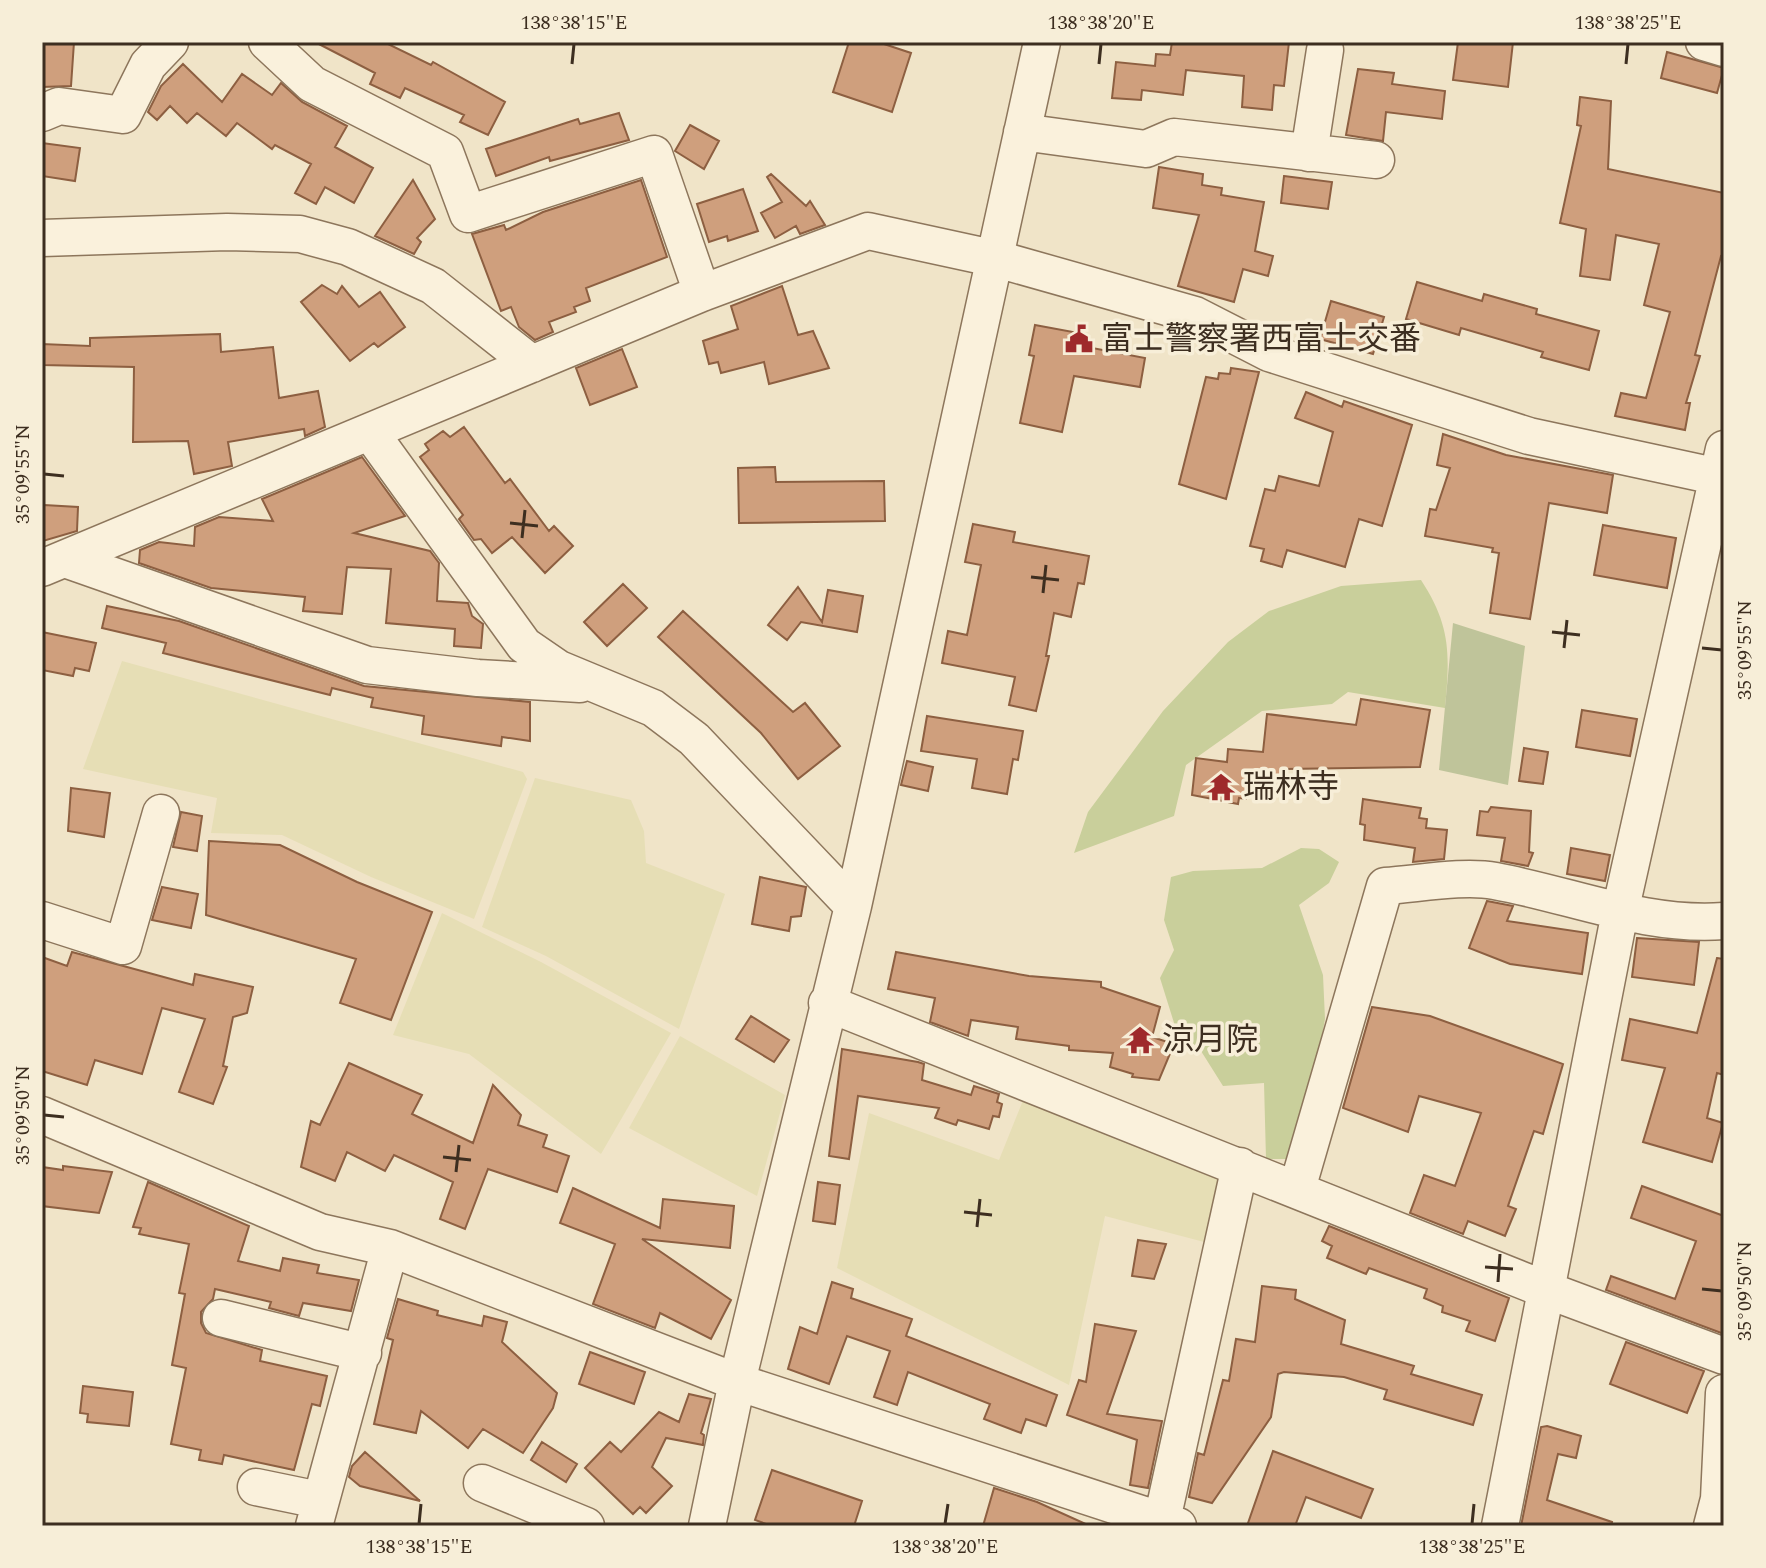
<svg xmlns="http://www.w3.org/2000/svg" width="1766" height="1568" viewBox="0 0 1766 1568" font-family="Spectral,'Noto Sans JP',serif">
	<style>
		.farmland { fill: #e6deb5 }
		.green { fill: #c9cf9b }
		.cemetery { fill: #bfc49a }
		.building { fill: #cf9f7d; stroke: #8d5f41; stroke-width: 2 }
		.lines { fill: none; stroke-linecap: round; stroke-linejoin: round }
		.minor-casing { stroke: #8d765c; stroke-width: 39 }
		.minor { stroke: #faf1dc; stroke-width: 36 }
		.ticks { fill: none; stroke: #3d2e20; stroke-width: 3 }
		.labels { text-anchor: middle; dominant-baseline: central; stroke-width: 7; stroke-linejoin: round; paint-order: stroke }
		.poi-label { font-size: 32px; fill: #3d2e20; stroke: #f7eed8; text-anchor: start }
		.neatline { fill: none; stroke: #3d2e20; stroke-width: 3 }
		.ticks-label { font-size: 20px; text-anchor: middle; fill: #3d2e20 }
	</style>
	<rect width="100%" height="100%" fill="#f0e4c8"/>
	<path class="farmland" d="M122,661L523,772L527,779L474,919L371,877L282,835L211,833L217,798L83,769Z
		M535,778L631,800L644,831L646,863L725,894L679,1029L546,956L482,927Z
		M442,913L541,962L671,1033L601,1154L469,1054L393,1035Z
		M680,1036L785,1095L757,1196L629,1128Z
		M1026,1093L1230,1169L1208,1243L1105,1216L1069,1385L837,1268L869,1113L999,1160Z"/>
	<path class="green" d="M1421,580C1451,626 1450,654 1445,708L1348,692L1332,704L1262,711L1186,765L1174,816L1074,853L1088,812L1163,711L1228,642L1269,611L1341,586Z
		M1301,848L1319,849L1339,862L1329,883L1299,905L1323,975L1325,1019L1300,1159H1266L1264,1083L1223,1086L1201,1051L1175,1026L1160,978L1174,950L1164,920L1171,877L1193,871L1262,868Z"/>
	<path class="cemetery" d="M1453,623L1525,646L1508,785L1439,770Z"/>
	<path class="building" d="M42,42H74L71,86L42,87Z
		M315,42H384L431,65L433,62L505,102L488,135L460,122L464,115L405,88L400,98L370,84L375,73Z
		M849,42H878L911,53L892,112L833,92Z
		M1172,42H1289L1284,86L1274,85L1272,110L1242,107L1244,76L1186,70L1183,95L1142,90L1141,100L1112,98L1116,62L1155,66L1156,54L1170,55Z
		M1458,42H1513L1508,87L1453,80Z
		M1667,52L1724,68L1717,93L1661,78Z
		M183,64L222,102L242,74L272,95L281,83L302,102L347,126L335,147L373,168L354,203L325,187L316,204L295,193L311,164L275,145L272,149L237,123L226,136L197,113L187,123L170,106L157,120L148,112L161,86Z
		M1358,69L1394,73L1392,84L1445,91L1442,119L1386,112L1383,141L1346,135Z
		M1580,97L1611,101L1608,169L1724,193V257L1721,256L1695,355L1700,356L1686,403H1690L1685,430L1615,416L1621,393L1646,398L1670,312L1644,305L1659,244L1616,235L1610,280L1580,276L1586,229L1560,223L1581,126L1577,125Z
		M619,113L629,140L550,161L549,157L496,176L486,149L578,119L580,124Z
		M690,125L719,141L704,169L675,151Z
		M42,143L80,148L75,181L42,176Z
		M1159,167L1203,174L1202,185L1222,188L1221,195L1264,202L1255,251L1273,256L1268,276L1243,269L1234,302L1178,286L1199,215L1153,208Z
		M771,174L806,206L810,201L825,225L800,234L796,226L775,238L761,213L782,202L767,177Z
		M1284,176L1332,182L1328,209L1281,203Z
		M413,180L435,219L417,238L421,242L414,254L375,236Z
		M641,180L667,257L586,288L590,301L574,307L576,312L549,322L553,332L535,340L519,327L511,307L501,311L472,234L504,225L506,230L543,212Z
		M743,189L758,231L728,241L727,236L709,242L697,204Z
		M1417,282L1482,301L1484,294L1537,309L1536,314L1599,331L1589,370L1541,357L1543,352L1461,328L1459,335L1406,319Z
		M322,285L337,294L342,286L359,307L380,292L405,327L378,347L374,343L350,361L301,302Z
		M782,286L798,335L813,331L829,368L769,384L764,362L721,373L718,362L709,364L703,341L738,329L731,306Z
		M1331,301L1384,317L1373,354L1320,339Z
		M1035,325L1073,332L1071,344L1145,358L1140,387L1074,376L1062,432L1020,423L1034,356L1029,355Z
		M220,334L221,352L273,347L279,398L318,391L325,427L305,436L304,429L228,442L232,466L194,474L188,441L133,442L134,367L42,365V344L90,346V338Z
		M622,349L637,387L590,405L576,368Z
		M1231,368L1259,372L1226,499L1179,484L1206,377L1218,379L1219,373L1230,374Z
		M1306,392L1342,407L1344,401L1412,425L1382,526L1359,519L1345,567L1287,550L1282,567L1261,561L1264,549L1250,546L1265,489L1275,491L1279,476L1319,486L1333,432L1295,418Z
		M464,427L505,483L510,479L549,531L554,526L573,546L545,573L512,537L492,553L481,539L474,540L459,519L463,515L420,457L429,450L425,444L443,431L450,437Z
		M1443,434L1506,455L1613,475L1607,513L1549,503L1530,619L1490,613L1499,553L1492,552L1493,548L1425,536L1430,509L1436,510L1450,468L1437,465Z
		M362,457L405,516L354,533L430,551L439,563L437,601L468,603L472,616L483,624L481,648L454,646L455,629L386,623L391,569L347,567L342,614L303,611L305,597L211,588L139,563L140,550L159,542L194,546L195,527L219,517L273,521L262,499Z
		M775,467L776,482L884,481L885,521L739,523L738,468Z
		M44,505L78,507L77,531L43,541Z
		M973,524L1015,532L1013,542L1089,556L1084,584L1078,583L1071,617L1054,613L1046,656H1049L1036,711L1009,705L1015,677L942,663L948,631L967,635L981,565L965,562Z
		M1603,525L1676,538L1667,588L1594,575Z
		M623,584L647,608L607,646L584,622Z
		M798,587L822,622L828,590L863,596L857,632L801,622L787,640L768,625Z
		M107,606L179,621L364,686L530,702V741L502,737L501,746L422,734L424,716L371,707L373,698L332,688L330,695L163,653L166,643L102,628Z
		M683,611L793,712L805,703L840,746L798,779L761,733L658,637Z
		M42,632L96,643L89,671L75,668L73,676L42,670Z
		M1361,699L1430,710L1420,767L1286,769L1284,793L1248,789L1246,799L1239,798L1238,804L1192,795L1196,758L1227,762L1228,749L1263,752L1267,714L1356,725Z
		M1582,710L1637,719L1630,756L1576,747Z
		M927,716L1023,731L1018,760L1013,759L1007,794L972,788L977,759L921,751Z
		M1524,748L1548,752L1543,784L1519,781Z
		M907,761L933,767L928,791L901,785Z
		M71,788L110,793L104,837L68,831Z
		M1363,799L1421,808L1419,818L1427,819L1426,828L1447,830L1444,859L1413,862L1415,848L1364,840L1365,825L1360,824Z
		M1491,807L1531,811L1529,852L1533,853L1528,866L1501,861L1505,838L1477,835L1480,811L1488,812Z
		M181,812L202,816L197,851L173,847Z
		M209,841L280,845L357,882L432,912L391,1020L340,1003L356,959L206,915Z
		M1571,848L1610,855L1605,881L1567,874Z
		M760,877L806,887L801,916L791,917L789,931L752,924Z
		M162,887L198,894L191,928L152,920Z
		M1487,901L1513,906L1507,921L1588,933L1582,974L1510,964L1469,948Z
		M1637,938L1699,942L1694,985L1632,977Z
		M72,952L193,985L195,974L253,987L247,1013L233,1017L223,1066L227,1067L213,1104L179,1092L205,1019L162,1008L142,1074L95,1060L87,1085L42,1071V957L67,966Z
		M896,952L1029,976L1101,982V987L1160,1007L1152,1037L1174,1044L1159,1080L1132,1077L1133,1074L1110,1067L1113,1053L1069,1050V1046L1016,1039L1018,1027L971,1020L968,1036L930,1022L935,998L888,989Z
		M1717,958L1724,959V1075L1717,1073L1707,1118L1723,1123L1712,1162L1643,1142L1665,1068L1622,1060L1630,1019L1697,1033Z
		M1372,1007L1430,1016L1563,1064L1543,1134L1534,1131L1508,1206L1516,1209L1505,1236L1468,1221L1463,1234L1410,1213L1424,1175L1455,1186L1481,1113L1419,1096L1408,1132L1343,1108Z
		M751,1016L789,1040L774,1062L736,1039Z
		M842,1049L918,1062L924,1064L922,1080L971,1095L974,1086L999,1094L997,1102L1002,1104L999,1117L993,1116L989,1129L958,1120L956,1125L935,1118L939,1108L858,1096L849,1159L829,1156Z
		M349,1063L422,1095L412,1114L473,1143L493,1085L521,1115L518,1125L547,1135L543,1147L569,1156L557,1192L488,1169L465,1229L440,1219L453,1182L394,1155L385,1171L347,1152L335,1181L301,1167L311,1121L320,1125Z
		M63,1166L112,1172L99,1213L42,1206V1167L63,1170Z
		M148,1182L249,1226L238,1261L280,1271L283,1258L319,1265L317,1273L359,1280L351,1311L303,1303L299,1316L269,1308L271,1302L215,1289L213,1299L201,1312V1323L206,1333L262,1350L260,1361L327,1376L320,1406L312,1404L294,1470L224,1455L222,1464L199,1460L201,1450L171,1444L186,1368L172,1365L185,1294L179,1293L189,1244L139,1234L141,1228L133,1227Z
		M818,1182L840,1185L835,1224L813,1221Z
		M1642,1186L1724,1216V1334L1606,1290L1611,1276L1675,1299L1696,1241L1631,1218Z
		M573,1188L660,1228L663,1199L734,1206L730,1248L642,1239L731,1300L711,1339L660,1313L655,1328L593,1304L615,1244L560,1223Z
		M1329,1226L1509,1298L1495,1341L1466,1331L1470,1321L1442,1312L1443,1306L1424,1298L1427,1289L1369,1268L1366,1274L1327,1258L1332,1246L1322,1241Z
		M1138,1240L1166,1244L1154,1279L1132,1276Z
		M832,1282L853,1289L851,1298L912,1319L906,1336L1057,1395L1046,1426L1026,1419L1021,1433L984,1419L990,1404L908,1372L897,1405L874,1397L890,1351L847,1336L829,1384L788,1369L800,1327L817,1334Z
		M1262,1286L1296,1290L1295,1299L1345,1320L1341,1344L1414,1366L1411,1374L1482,1395L1473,1425L1384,1399L1387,1390L1344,1377L1284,1372L1278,1374L1271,1417L1212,1503L1189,1497L1198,1453L1204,1455L1223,1380L1229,1381L1236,1339L1255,1342Z
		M398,1299L438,1311L437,1315L482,1326L484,1316L507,1322L502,1342L557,1393L553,1408L523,1453L483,1429L468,1448L421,1411L416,1433L374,1424L393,1340L387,1338Z
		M1095,1324L1136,1331L1107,1414L1162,1421L1148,1488L1130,1485L1137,1440L1067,1415L1079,1380L1086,1382Z
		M1626,1342L1704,1371L1687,1413L1610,1384Z
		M590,1352L645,1372L634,1404L579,1384Z
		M83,1386L133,1392L129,1426L87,1422L88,1414L80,1413Z
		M689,1394L711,1399L701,1433L704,1435L703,1445L666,1438L652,1467L672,1486L646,1513L640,1507L633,1514L585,1468L610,1442L621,1452L659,1412L679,1422Z
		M1547,1426L1581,1436L1576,1458L1558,1454L1547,1500L1612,1522L1611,1526H1521L1541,1427Z
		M542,1442L577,1464L566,1482L531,1460Z
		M1273,1451L1373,1489L1361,1518L1306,1497L1295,1526H1247Z
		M365,1452L420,1501L360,1486L349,1477L352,1466Z
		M772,1470L862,1501L854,1526H772L755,1520Z
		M994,1488L1037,1502L1090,1526H983Z"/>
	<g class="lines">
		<defs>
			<path id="minor" d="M267,42L312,84L445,152L468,214L654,154L702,293
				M1704,42L1724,48
				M42,113L59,106L123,115L148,65L170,42
				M1022,132L1146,149L1174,137L1376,160
				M1309,153L1325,50
				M42,238L227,232L300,234L348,247L433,286L532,364
				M370,432L524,645L559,669L653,708L694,739L853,906
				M65,559L367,665L478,678L580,684
				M42,568L702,293L868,231L997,259L1195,315L1269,353L1529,436L1724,478
				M42,920L123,946L161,813
				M827,1003L1544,1289L1724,1356
				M42,1115L320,1232L390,1248L737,1382L1178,1526
				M1297,1189L1385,886C1417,884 1464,875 1495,881C1572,895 1645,927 1724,921
				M221,1318L363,1353
				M482,1483L586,1526
				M256,1487L319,1500
				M1162,1520L1240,1166
				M314,1526L390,1248
				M707,1526L737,1382L853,906L1042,42
				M1500,1526L1620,912L1724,449
				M1712,1526L1719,1499L1724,1393"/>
		</defs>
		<use href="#minor" class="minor-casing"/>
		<use href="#minor" class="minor"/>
	</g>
	<path class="ticks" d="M572,64L574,44M1099,64L1101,44M1626,64L1628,44M44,474L64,476M510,523L538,526M522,538L525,510M1031,577L1059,580M1043,593L1046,565M1552,632L1580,635M1564,648L1567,620M1702,648L1722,650M44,1115L64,1117M443,1157L471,1160M456,1172L459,1145M964,1212L992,1215M977,1227L980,1199M1485,1267L1513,1269M1498,1282L1500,1254M1702,1289L1722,1291M419,1524L421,1504M945,1524L948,1504M1472,1524L1474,1504"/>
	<defs>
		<symbol id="civic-bare" viewBox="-9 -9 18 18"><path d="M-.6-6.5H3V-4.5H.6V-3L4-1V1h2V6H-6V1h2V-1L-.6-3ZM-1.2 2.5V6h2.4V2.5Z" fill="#9e2a2b" stroke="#f7eed8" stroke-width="2.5" paint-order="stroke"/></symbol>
		<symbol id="temple-bare" viewBox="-9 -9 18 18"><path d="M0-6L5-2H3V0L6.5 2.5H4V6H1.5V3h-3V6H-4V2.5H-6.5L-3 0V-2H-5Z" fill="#9e2a2b" stroke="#f7eed8" stroke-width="2.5" paint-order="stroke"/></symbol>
	</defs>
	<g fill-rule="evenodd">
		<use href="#civic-bare" x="1059" y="319" width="40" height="40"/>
		<use href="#temple-bare" x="1201" y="767" width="40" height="40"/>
		<use href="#temple-bare" x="1120" y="1020" width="40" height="40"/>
	</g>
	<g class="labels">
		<g class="poi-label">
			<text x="1101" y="339">富士警察署西富士交番</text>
			<text x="1243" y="787">瑞林寺</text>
			<text x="1162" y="1040">涼月院</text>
		</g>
	</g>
	<rect width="1766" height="1568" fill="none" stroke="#f7eed8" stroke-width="88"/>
	<rect x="44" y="44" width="1678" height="1480" class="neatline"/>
	<g class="ticks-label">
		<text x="574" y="29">138°38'15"E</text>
		<text x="1101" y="29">138°38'20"E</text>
		<text x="1628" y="29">138°38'25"E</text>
		<text transform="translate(22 474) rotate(-90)" y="7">35°09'55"N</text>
		<text transform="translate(1744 650) rotate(-90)" y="7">35°09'55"N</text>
		<text transform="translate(22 1115) rotate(-90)" y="7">35°09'50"N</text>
		<text transform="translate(1744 1291) rotate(-90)" y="7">35°09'50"N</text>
		<text x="419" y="1553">138°38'15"E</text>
		<text x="945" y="1553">138°38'20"E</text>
		<text x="1472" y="1553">138°38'25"E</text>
	</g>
</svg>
